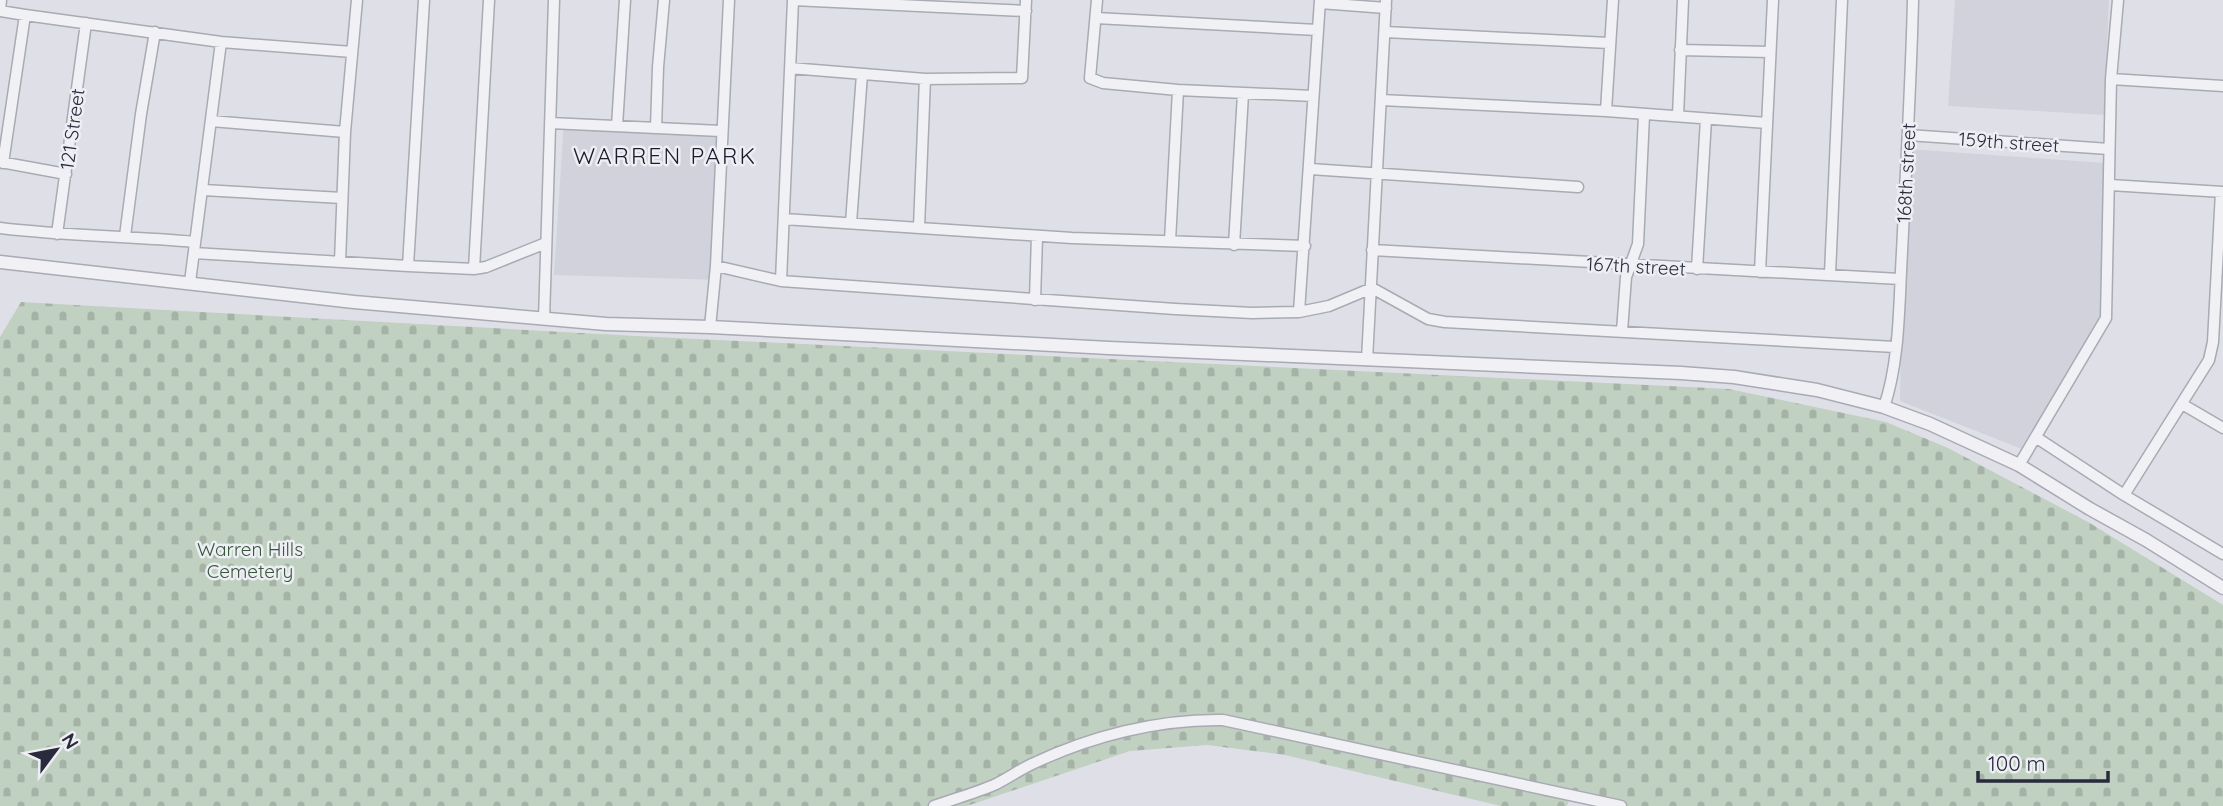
<svg xmlns="http://www.w3.org/2000/svg" width="2223" height="806" viewBox="0 0 2223 806" font-family="Quicksand,sans-serif">
	<style>
		.built { fill: #d1d2db }
		.cemetery { fill: url(#cemetery-stones) }
		.lines { fill: none; stroke-linecap: round; stroke-linejoin: round }
		.minor-casing { stroke: #a8aab4; stroke-width: 13 }
		.tertiary-casing { stroke: #a8aab4; stroke-width: 15 }
		.minor { stroke: #f1f1f5; stroke-width: 10 }
		.tertiary { stroke: #f1f1f5; stroke-width: 12 }
		.labels { text-anchor: middle; dominant-baseline: central; stroke-width: 5; stroke-linejoin: round; paint-order: stroke }
		.street-label { font-size: 19px; fill: #292b3c; stroke: #eeeff4 }
		.park-label { font-size: 19px; fill: #38573b; stroke: #eeeff4 }
		.quarter-label { font-size: 23px; letter-spacing: 2px; fill: #1b1c2d; stroke: #eeeff4 }
	</style>
	<defs>
		<pattern id="cemetery-stones" width="16" height="16" patternUnits="userSpaceOnUse" patternTransform="scale(1.75)"><rect width="16" height="16" fill="#c0d0c1"/><path d="M2 7V4a2 2 0 0 1 4 0v3zM10 15v-3a2 2 0 0 1 4 0v3z" fill="#a5b3a7"/></pattern>
	</defs>
	<rect width="100%" height="100%" fill="#dfe0e7"/>
	<path class="built" d="M1955,0H2109L2104,115L1948,106Z
		M564,120L725,128L721,280L554,275Z
		M1908,149L2104,163L2105,318L2038,437L2022,449L1900,401L1901,346L1887,344L1899,319Z"/>
	<path class="cemetery" d="M21,302L636,336L1729,389L1886,422L1948,448L2088,522L2223,605V806H1625L1571,794L1567,806H1501L1285,755L1207,745L1130,751L967,806H0V337Z"/>
	<g class="lines">
		<defs>
			<path id="minor" d="M1,0L0,11L25,15L221,42L352,52
				M424,0L408,266L474,269L486,267L546,243
				M793,0L1026,11
				M1097,0L1090,78L1103,83L1178,90L1313,96
				M1320,0L1299,312L1329,306L1372,288L1428,319L1445,322L1895,347
				M1320,3L1386,8
				M1096,18L1317,30
				M1385,32L1609,43
				M1680,50L1770,52
				M790,68L925,79L1022,78L1026,0
				M2111,79L2223,86
				M1381,100L1606,111L1767,123
				M1606,111L1613,0
				M1678,116L1683,0
				M211,121L345,132
				M550,123L721,131
				M617,126L625,0
				M656,128L658,67L664,0
				M1908,135L2109,149
				M0,162L66,174
				M3,163L25,15
				M1310,169L1578,187
				M2110,185L2223,192
				M203,190L342,198
				M784,219L1072,238L1305,246
				M851,223L862,74
				M919,227L925,79
				M0,228C65,236 130,236 195,242
				M57,234L86,23
				M125,236L141,114L155,32
				M1170,241L1178,90
				M1234,245L1243,94
				M1372,250L1900,279
				M194,253L408,266
				M340,262L345,132L357,0
				M716,266L781,281L1175,309L1252,313L1299,312
				M474,269L489,0
				M1697,269L1706,119
				M1760,272L1773,0
				M1830,274L1842,0
				M781,281L793,0
				M190,282L221,42
				M1035,300L1037,236
				M544,319L554,0
				M710,327L716,266L729,0
				M1622,331L1626,277L1638,244L1644,115
				M1367,360L1386,0
				M2182,404L2223,428
				M1884,407C1900,361 1899,301 1902,252C1906,168 1911,84 1913,0
				M2037,438L2124,495L2223,554
				M2019,465L2106,318L2111,79L2118,0
				M2124,495L2209,360L2213,342L2221,192
				M934,806C954,799 975,793 994,785C1007,779 1019,770 1032,764C1091,736 1158,719 1223,720L1621,806"/>
			<path id="tertiary" d="M0,262L354,302L606,324L710,327L1109,348L1681,373L1734,377L1817,390L1884,407L1930,424L2019,465L2090,509L2146,540L2223,588"/>
		</defs>
		<use href="#minor" class="minor-casing"/>
		<use href="#tertiary" class="tertiary-casing"/>
		<use href="#minor" class="minor"/>
		<use href="#tertiary" class="tertiary"/>
	</g>
	<g class="labels">
		<g class="street-label">
			<text transform="translate(72 129) rotate(-82)">121 Street</text>
			<text transform="translate(2009 142) rotate(4)">159th street</text>
			<text transform="translate(1906 173) rotate(-87)">168th street</text>
			<text transform="translate(1636 266) rotate(3)">167th street</text>
		</g>
		<g class="park-label">
			<text x="250" y="549">Warren Hills<tspan x="250" dy="22">Cemetery</tspan></text>
		</g>
		<g class="quarter-label">
			<text x="665" y="155">WARREN PARK</text>
		</g>
	</g>
	<g transform="translate(56 750) rotate(58)" stroke="#eeeff4" stroke-width="5" paint-order="stroke">
	<path d="M0-5L12 26L0 18L-12 26Z" fill="#292b3c"/>
	<text y="-10" font-size="19" font-weight="bold" text-anchor="middle" fill="#292b3c">N</text>
	</g>
	<path d="M1978 771v10h130v-10" fill="none" stroke="#292b3c" stroke-width="3.5"/>
	<text x="1988" y="771" font-size="21" fill="#292b3c" stroke="#eeeff4" stroke-width="5" paint-order="stroke">100 m</text>
</svg>
